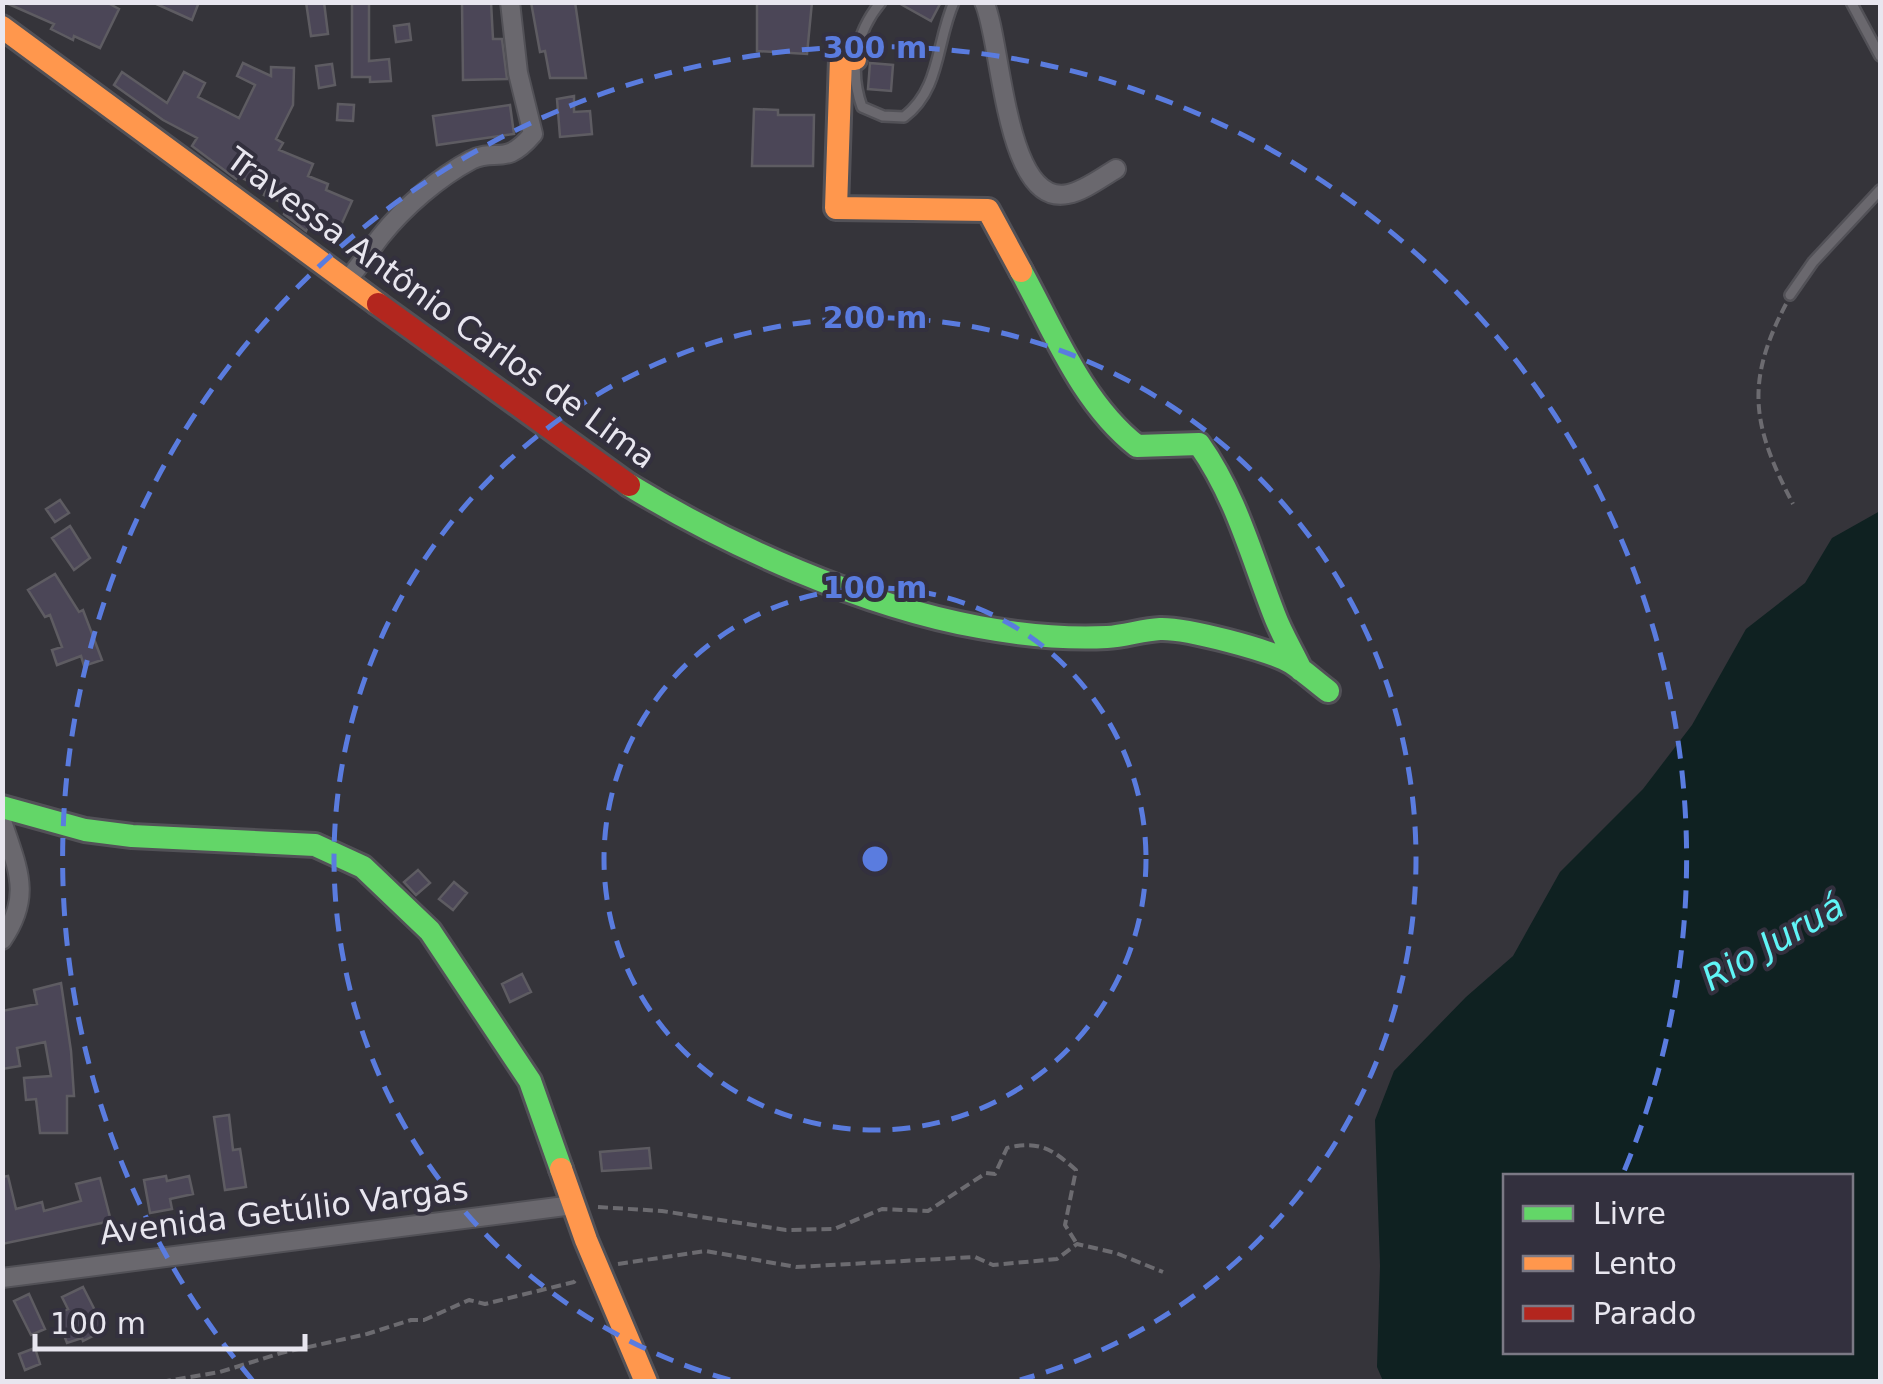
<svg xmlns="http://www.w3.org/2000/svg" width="1883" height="1384" viewBox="0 0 1883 1384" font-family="'DejaVu Sans',sans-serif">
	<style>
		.water { fill: #0f2121; fill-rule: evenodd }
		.building { fill: #4b4657; stroke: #5e5c62; stroke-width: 2.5 }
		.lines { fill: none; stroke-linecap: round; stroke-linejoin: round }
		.lane-casing { stroke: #525157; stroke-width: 14 }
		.street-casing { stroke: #525157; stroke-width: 22 }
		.fast-casing { stroke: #525157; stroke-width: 28 }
		.slow-casing { stroke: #525157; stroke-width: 28 }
		.jam-casing { stroke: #525157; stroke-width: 28 }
		.path { stroke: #6c6b70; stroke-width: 4; stroke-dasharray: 10 5; stroke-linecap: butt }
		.lane { stroke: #6a686e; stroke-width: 9 }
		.street { stroke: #6a686e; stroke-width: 18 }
		.fast { stroke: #63d668; stroke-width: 22 }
		.slow { stroke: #ff974d; stroke-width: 22 }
		.jam { stroke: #b3261e; stroke-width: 22 }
		.ring { fill: none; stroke: #5a7cdf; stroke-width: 5; stroke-dasharray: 18 12 }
		.labels { text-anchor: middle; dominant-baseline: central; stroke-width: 8; stroke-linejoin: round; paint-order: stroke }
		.street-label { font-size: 32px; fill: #e8e6ef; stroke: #33303e }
		.water-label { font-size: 35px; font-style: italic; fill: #60f5f7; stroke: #33303e }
		.centre { fill: #5a7cdf; stroke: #33303e; stroke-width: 5 }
		.ring-label { font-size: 30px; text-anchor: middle; font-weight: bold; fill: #5a7cdf; stroke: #33303e; stroke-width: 8; stroke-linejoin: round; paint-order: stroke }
	</style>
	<rect width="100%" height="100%" fill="#35343a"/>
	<path class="water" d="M1880,511V1374L1877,1381H1383L1377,1367L1380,1266L1375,1120L1394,1071L1466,997L1513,956L1560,872L1643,789L1692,725L1746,629L1805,583L1832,538ZM1506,1176H1850V1352H1506Z"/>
	<path class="building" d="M4,2H106L119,9L100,48L74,36L73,40L51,29L54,24Z
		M152,2H199L192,20Z
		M306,2H324L328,34L311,36Z
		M352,2H369V61L389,59L391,81L370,82V77H352Z
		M462,2H491L493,39H502L507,79L463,80Z
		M531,2H575L586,78H550L545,51L540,52Z
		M757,2H812L807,54L757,51Z
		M897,2H941L931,21Z
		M409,24L411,40L396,42L394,26Z
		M243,63L271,76V67L294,68L293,105L276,139L283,143L279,150L313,164L308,176L328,184L326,190L352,201L337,234L310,222L306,231L284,214L288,205L264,195L266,190L238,176L236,179L192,146L197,138L163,120L114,85L122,72L167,103L184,72L205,83L198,97L239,118L255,85L237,76Z
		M870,63L893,65L891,91L868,89Z
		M332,64L335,85L319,88L316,66Z
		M574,96V112L590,111L592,134L560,137L557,99Z
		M338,104L354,105L353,121L337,120Z
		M510,105L514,134L437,145L433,116Z
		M754,109L778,110V115H814L813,166H752Z
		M60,500L69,513L55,522L46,509Z
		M70,526L90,558L74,570L52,538Z
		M55,574L79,612L83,610L102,660L84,666L81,656L57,665L52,650L62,647L50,615L45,617L28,590Z
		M418,870L430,883L416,895L404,882Z
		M454,882L467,893L453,910L439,899Z
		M522,974L531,992L510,1002L502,984Z
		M61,983L71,1051L74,1096H67V1133H40L36,1099L26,1100L24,1078L51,1076L45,1042L17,1048L20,1066L2,1069V1011L37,1004L34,990Z
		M229,1115L233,1150L240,1149L246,1187L225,1190L214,1117Z
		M649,1148L651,1168L602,1171L600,1152Z
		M8,1176L16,1209L42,1202L44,1211L81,1201L76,1184L100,1178L111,1221L2,1244V1177Z
		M166,1176L167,1181L189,1176L193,1194L170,1199L172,1209L150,1213L144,1180Z
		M83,1287L105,1330L83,1341L82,1338L67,1343L56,1314L68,1309L62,1297Z
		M29,1294L45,1329L31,1335L14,1301Z
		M35,1348L40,1364L25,1370L19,1354Z"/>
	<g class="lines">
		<defs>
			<path id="lane" d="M881,2C855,33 849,71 862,107L883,116L904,117C941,89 936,42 954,2
				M1851,2L1880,56
				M1790,295L1813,262L1880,190"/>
			<path id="street" d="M984,2C1002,39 1004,208 1068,194C1084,191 1102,177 1116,169
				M348,279C360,266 370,250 381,236C404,207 439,177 471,160C497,147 504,168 533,134L518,73L510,2
				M2,821C17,868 33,895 2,940
				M2,1278L573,1205"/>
			<path id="fast" d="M1021,271C1054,331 1082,403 1137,446L1199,444C1236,496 1251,555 1274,614C1281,633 1292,651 1301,670
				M629,485C729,546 863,606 979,627C1022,635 1064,639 1107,637C1125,636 1142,630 1160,629C1186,628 1270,650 1292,663C1304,671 1316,682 1328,691
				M2,807L85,830L132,836L315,845L363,867L430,931L530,1081L561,1169"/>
			<path id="slow" d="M2,27L378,304
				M855,59L841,58L836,208L988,210L1021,271
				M561,1169L586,1240L646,1382"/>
			<path id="jam" d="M378,304L629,485"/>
		</defs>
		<use href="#lane" class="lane-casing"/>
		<use href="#street" class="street-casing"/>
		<use href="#fast" class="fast-casing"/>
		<use href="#slow" class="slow-casing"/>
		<use href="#jam" class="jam-casing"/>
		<path class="path" d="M1786,304C1744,384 1753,427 1793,504
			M598,1207L662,1211L786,1230L834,1229L882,1209L928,1211L986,1173L995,1174L1007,1148C1039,1140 1052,1149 1076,1170L1065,1225L1077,1244
			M618,1264L706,1251L796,1267L975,1257L993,1265L1057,1259L1077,1244L1116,1253L1163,1272
			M161,1382L220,1372L281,1353L367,1334L411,1320H424L469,1300L485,1304L574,1282L578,1277"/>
		<use href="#lane" class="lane"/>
		<use href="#street" class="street"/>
		<use href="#fast" class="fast"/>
		<use href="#slow" class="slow"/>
		<use href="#jam" class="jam"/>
	</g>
	<g class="ring">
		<circle cx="875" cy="859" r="271"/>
		<path d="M730 1380A541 541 0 1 1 1020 1380"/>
		<path d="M253 1381A812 812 0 1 1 1622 1176"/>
	</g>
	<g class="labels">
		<g class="street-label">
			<text transform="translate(441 308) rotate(36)">Travessa Antônio Carlos de Lima</text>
			<text transform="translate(284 1211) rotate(-7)">Avenida Getúlio Vargas</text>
		</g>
		<g class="water-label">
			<text transform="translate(1773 942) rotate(-30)">Rio Juruá</text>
		</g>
	</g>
	<circle cx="875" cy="859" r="15" class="centre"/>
	<g class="ring-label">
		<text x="875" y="58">300 m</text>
		<text x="875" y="328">200 m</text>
		<text x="875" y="598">100 m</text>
	</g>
	<rect width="1883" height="1384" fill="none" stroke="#e8e6ef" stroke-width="10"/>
	<rect x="1503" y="1174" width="350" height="180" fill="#33303e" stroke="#7b7985" stroke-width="2.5"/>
	<rect x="1523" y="1206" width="50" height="15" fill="#63d668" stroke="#7b7985" stroke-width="2.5"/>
	<text x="1593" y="1224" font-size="30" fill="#e8e6ef">Livre</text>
	<rect x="1523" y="1256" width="50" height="15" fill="#ff974d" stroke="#7b7985" stroke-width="2.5"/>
	<text x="1593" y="1274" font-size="30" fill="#e8e6ef">Lento</text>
	<rect x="1523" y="1306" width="50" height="15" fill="#b3261e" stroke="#7b7985" stroke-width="2.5"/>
	<text x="1593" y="1324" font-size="30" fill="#e8e6ef">Parado</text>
	<path d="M35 1334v15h270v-15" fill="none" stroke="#e8e6ef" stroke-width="5"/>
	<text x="50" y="1334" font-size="30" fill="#e8e6ef" stroke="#33303e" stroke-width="8" paint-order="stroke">100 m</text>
</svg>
